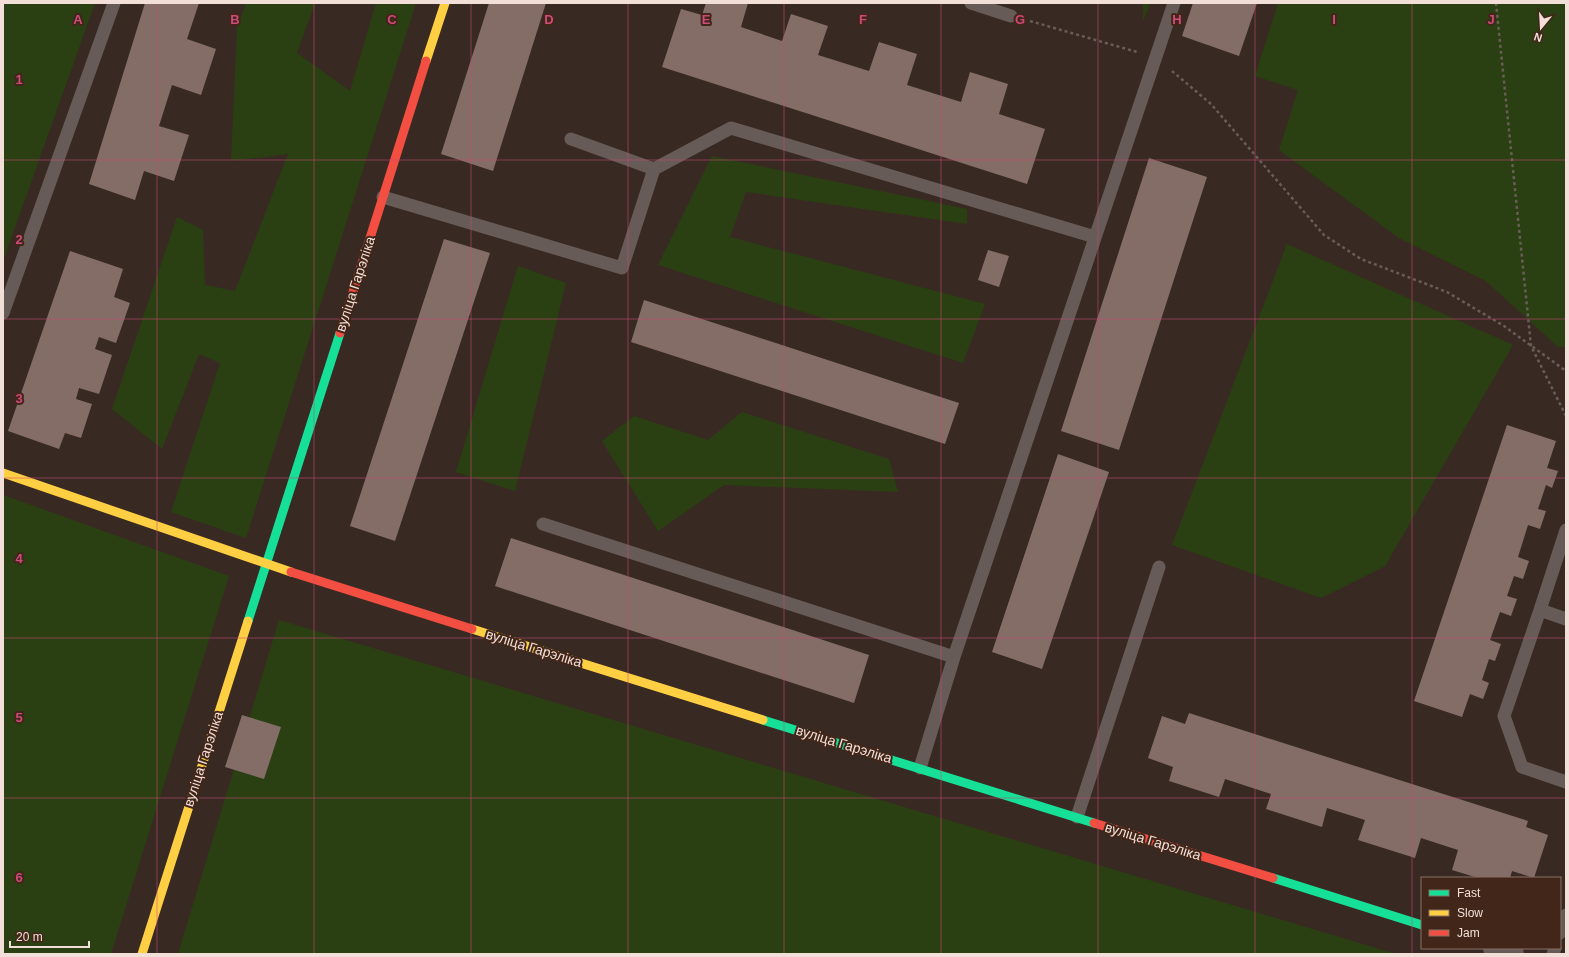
<svg xmlns="http://www.w3.org/2000/svg" width="1569" height="957" viewBox="0 0 1569 957" font-family="Arial,sans-serif">
	<style>
		.green { fill: #2b4012 }
		.building { fill: #846d67 }
		.lines { fill: none; stroke-linecap: round; stroke-linejoin: round }
		.path { stroke: #685d58; stroke-width: 2.5; stroke-dasharray: 3 3; stroke-linecap: butt }
		.lane { stroke: #665b56; stroke-width: 13 }
		.street { stroke: #665b56; stroke-width: 22 }
		.fast { stroke: #16e098; stroke-width: 9 }
		.slow { stroke: #ffcf43; stroke-width: 9 }
		.jam { stroke: #f24e42; stroke-width: 9 }
		.grid { fill: none; stroke: #ce4a7a; stroke-width: 1; stroke-opacity: 0.55 }
		.labels { text-anchor: middle; dominant-baseline: central; stroke-width: 4; stroke-linejoin: round; paint-order: stroke }
		.street-label { font-size: 14px; fill: #f2dfd7; stroke: #412619 }
		.grid-label { font-size: 13px; text-anchor: middle; font-weight: bold; fill: #ce4a7a; stroke: #412619; stroke-width: 4; stroke-linejoin: round; paint-order: stroke }
	</style>
	<rect width="100%" height="100%" fill="#382a22"/>
	<path class="green" d="M3,3H95L3,261Z
		M246,3H315L297,53L350,91L376,3H416L246,538L171,512L220,363L199,354L162,449L112,409L177,217L203,230L205,285L235,291L288,154L231,161L237,28Z
		M1143,3H1150L1143,21Z
		M1278,3H1566V347H1558L1486,281L1399,238L1279,150L1298,90L1255,76Z
		M712,156L967,209V224L746,192L730,237L985,304L963,363L658,265Z
		M1287,244L1513,345L1385,566L1321,598L1172,545Z
		M518,266L566,283L515,491L456,472Z
		M742,412L889,459L898,492L724,485L658,531L602,441L634,416L708,440Z
		M3,495L229,576L111,954H3Z
		M279,620L1396,954H178Z"/>
	<path class="building" d="M145,3H199L187,39L216,49L201,95L172,85L159,126L189,135L174,181L144,171L135,200L89,184Z
		M489,3H546L493,171L441,154Z
		M706,3H748L741,27L782,41L791,14L828,26L818,55L869,71L879,42L917,54L907,85L961,102L970,72L1008,84L999,114L1045,129L1027,184L662,67L681,9L702,15Z
		M1193,3H1257L1239,56L1182,36Z
		M1149,158L1207,177L1119,450L1061,431Z
		M444,239L490,253L395,541L350,526Z
		M988,250L1009,256L999,287L978,280Z
		M70,251L123,269L114,297L130,303L116,343L99,337L95,349L112,355L99,394L79,388L76,399L92,404L81,438L65,433L59,449L8,431Z
		M644,300L959,403L945,444L631,342Z
		M1507,425L1556,441L1547,468L1558,471L1552,488L1546,485L1538,509L1546,511L1540,529L1528,525L1518,557L1529,561L1523,579L1514,576L1507,596L1517,599L1511,616L1500,612L1490,640L1501,644L1495,661L1489,659L1482,680L1489,683L1483,699L1470,694L1462,717L1414,701Z
		M1058,454L1109,472L1042,669L992,652Z
		M511,538L869,655L854,703L495,586Z
		M1189,713L1528,821L1526,827L1548,835L1534,878L1512,871L1510,878H1478L1452,870L1458,850L1421,838L1415,858L1358,840L1365,820L1327,808L1322,827L1266,809L1271,794L1225,779L1219,797L1169,781L1173,767L1148,758L1162,716L1185,724Z
		M242,715L281,727L264,779L225,767Z"/>
	<g class="lines">
		<path class="path" d="M1496,3L1531,346L1566,416
			M1030,21L1137,52
			M1172,71L1211,104L1324,235L1361,259L1447,292L1504,326L1566,371"/>
		<path class="lane" d="M971,3L1011,16
			M654,169L731,128L1095,237
			M383,197L622,268L654,169L571,139
			M3,313L114,3
			M543,524L954,657L1174,3
			M1566,530L1540,610L1566,619
			M1540,610L1504,716L1522,767L1566,782
			M920,768L954,657
			M1077,817L1159,567
			M1560,933L1566,915
			M1553,954L1555,948"/>
		<path class="street" d="M1494,948L1513,954"/>
		<path class="fast" d="M248,621L340,333
			M763,720L1094,823
			M1273,878L1422,925"/>
		<path class="slow" d="M426,61L445,3
			M3,473L291,572
			M472,629L763,720
			M142,954L248,621"/>
		<path class="jam" d="M340,333L426,61
			M291,572L472,629
			M1094,823L1273,878"/>
	</g>
	<path class="grid" d="M157,3V954M314,3V954M471,3V954M628,3V954M784,3V954M941,3V954M1098,3V954M1255,3V954M1412,3V954M3,160H1566M3,319H1566M3,478H1566M3,638H1566M3,798H1566"/>
	<g class="labels">
		<g class="street-label">
			<text transform="translate(355 284) rotate(-72)">вуліца Гарэліка</text>
			<text transform="translate(534 648) rotate(17)">вуліца Гарэліка</text>
			<text transform="translate(844 744) rotate(17)">вуліца Гарэліка</text>
			<text transform="translate(203 759) rotate(-72)">вуліца Гарэліка</text>
			<text transform="translate(1153 841) rotate(17)">вуліца Гарэліка</text>
		</g>
	</g>
	<g class="grid-label">
		<text x="78" y="24">A</text>
		<text x="235" y="24">B</text>
		<text x="392" y="24">C</text>
		<text x="549" y="24">D</text>
		<text x="706" y="24">E</text>
		<text x="863" y="24">F</text>
		<text x="1020" y="24">G</text>
		<text x="1177" y="24">H</text>
		<text x="1334" y="24">I</text>
		<text x="1491" y="24">J</text>
		<text x="19" y="84">1</text>
		<text x="19" y="244">2</text>
		<text x="19" y="403">3</text>
		<text x="19" y="563">4</text>
		<text x="19" y="722">5</text>
		<text x="19" y="882">6</text>
	</g>
	<rect width="1569" height="957" fill="none" stroke="#f2dfd7" stroke-width="8"/>
	<rect x="1421" y="877" width="140" height="72" fill="#412619" stroke="#887065"/>
	<rect x="1429" y="890" width="20" height="6" fill="#16e098" stroke="#887065"/>
	<text x="1457" y="897" font-size="12" fill="#f2dfd7">Fast</text>
	<rect x="1429" y="910" width="20" height="6" fill="#ffcf43" stroke="#887065"/>
	<text x="1457" y="917" font-size="12" fill="#f2dfd7">Slow</text>
	<rect x="1429" y="930" width="20" height="6" fill="#f24e42" stroke="#887065"/>
	<text x="1457" y="937" font-size="12" fill="#f2dfd7">Jam</text>
	<g transform="translate(1541 28) rotate(198)" stroke="#412619" stroke-width="3" paint-order="stroke">
	<path d="M0-3L7 15L0 10L-7 15Z" fill="#f2dfd7"/>
	<text y="-6" font-size="11" font-weight="bold" text-anchor="middle" fill="#f2dfd7">N</text>
	</g>
	<path d="M10 941v6h79v-6" fill="none" stroke="#f2dfd7" stroke-width="2"/>
	<text x="16" y="941" font-size="12" fill="#f2dfd7" stroke="#412619" stroke-width="3" paint-order="stroke">20 m</text>
</svg>
